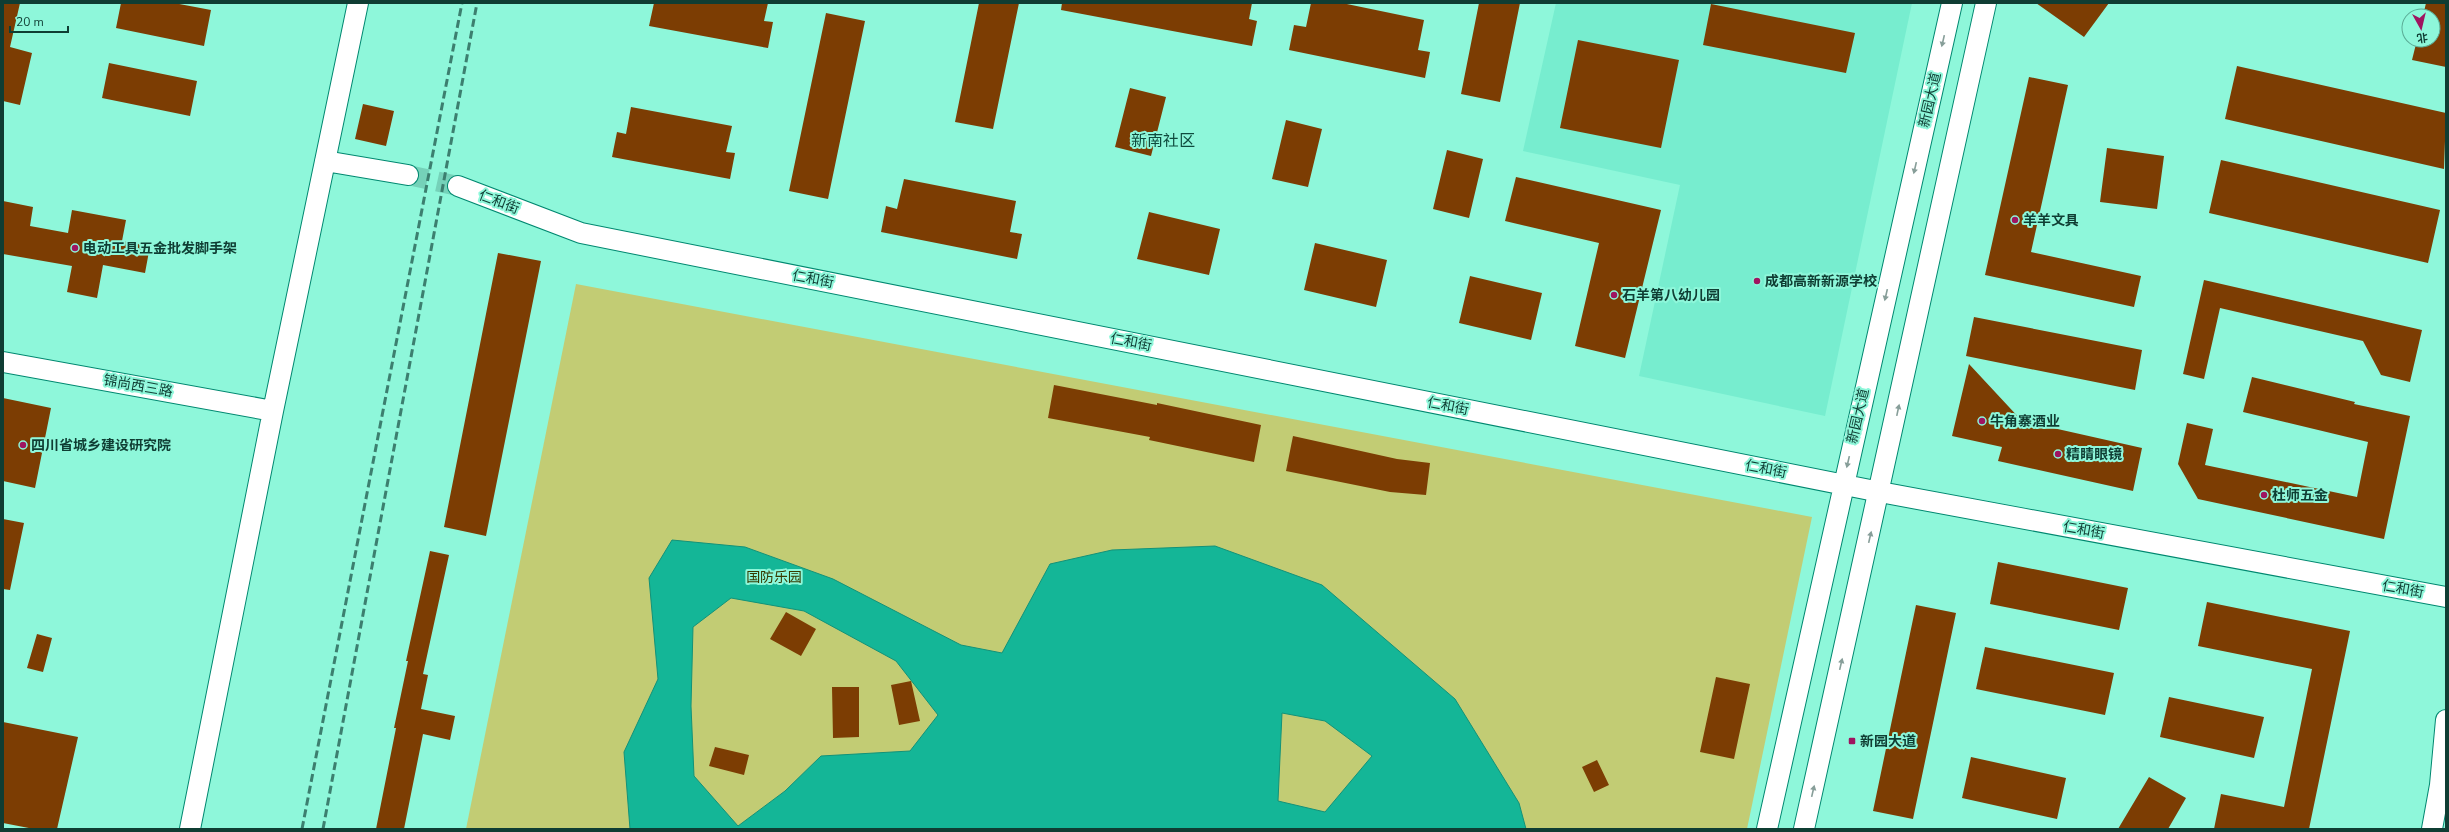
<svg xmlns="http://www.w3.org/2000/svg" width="2449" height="832" viewBox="0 0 2449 832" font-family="'Nunito Sans','Noto Sans SC',sans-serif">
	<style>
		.built { fill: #77edcf }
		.green { fill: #c2cc74 }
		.water { fill: #14b697; stroke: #129279; fill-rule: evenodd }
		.building { fill: #7c3d03 }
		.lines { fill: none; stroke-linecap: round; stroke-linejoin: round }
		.minor-tunnel { stroke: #75d2b9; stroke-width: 20; stroke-dasharray: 20 10; stroke-linecap: butt }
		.minor-casing { stroke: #008870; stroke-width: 22 }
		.minor { stroke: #fff; stroke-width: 20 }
		.rail { stroke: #3c7f6f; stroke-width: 3; stroke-dasharray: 8 4; stroke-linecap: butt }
		.oneway { fill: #879e99 }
		.poi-dot { fill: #9f1460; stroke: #8ef7da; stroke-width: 1.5 }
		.labels { text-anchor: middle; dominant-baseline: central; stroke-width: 4; stroke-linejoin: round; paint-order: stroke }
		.street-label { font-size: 14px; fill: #0f3d33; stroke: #8ef7da }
		.poi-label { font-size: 14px; font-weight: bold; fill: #0f3d33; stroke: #8ef7da; text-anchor: start }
		.park-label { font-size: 14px; fill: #363a00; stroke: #8ef7da }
		.quarter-label { font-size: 16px; fill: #0f4b3e; stroke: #8ef7da }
	</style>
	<rect width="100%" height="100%" fill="#8ef7da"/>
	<path class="built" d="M1556,3H1912L1825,416L1639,376L1680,185L1523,151Z"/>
	<path class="green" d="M576,284L1812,517L1747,829H466Z"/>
	<path class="water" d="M672,540L745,547L833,579L961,645L1002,653L1050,564L1112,550L1215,546L1322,585L1455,699L1519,803L1526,829H630L624,752L658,679L649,578ZM731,598L804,611L896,661L938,715L910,751L821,756L785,791L738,826L694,776L691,706L693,627ZM1282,713L1325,721L1372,756L1325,812L1278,801Z"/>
	<path class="building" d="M3,3H20L10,47L32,53L20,105L3,101Z
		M121,3H174L211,10L204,46L116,28Z
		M654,3H768L764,21L773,22L768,48L649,26Z
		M979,3H1019L993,129L955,122Z
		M1062,3H1252L1249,19L1257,21L1252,46L1061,10Z
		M1311,3H1342L1424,20L1418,50L1430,52L1425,78L1289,50L1294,25L1306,27Z
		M1479,3H1520L1500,102L1461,94Z
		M2036,3H2109L2084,37Z
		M2426,3H2446V67L2412,60L2417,40H2433V16H2423Z
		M1711,4L1855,33L1846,73L1703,45Z
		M826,13L865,21L828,199L789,191Z
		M1578,40L1679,60L1661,148L1560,128Z
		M109,63L197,81L190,116L102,98Z
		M2237,66L2446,113L2444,169L2225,119Z
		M2029,77L2068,85L2031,252L2141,276L2134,307L1985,275Z
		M1130,88L1166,97L1151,156L1115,147Z
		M363,104L394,111L386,146L355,139Z
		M631,107L732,126L726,152L735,153L730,179L612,157L617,132L626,134Z
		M1286,120L1322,129L1308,187L1272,179Z
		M2107,148L2164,156L2157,209L2100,202Z
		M1447,150L1483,159L1469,218L1433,209Z
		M2221,160L2440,210L2428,263L2209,213Z
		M1516,177L1661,210L1625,358L1575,346L1599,243L1505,221Z
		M904,179L1016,201L1010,232L1022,234L1017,259L881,232L886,206L897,209Z
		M3,201L33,207L30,226L68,233L72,210L126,220L122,241L150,246L145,273L103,265L97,298L67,292L72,266L3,254Z
		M1149,212L1220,229L1209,275L1137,259Z
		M1315,243L1387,260L1376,307L1304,290Z
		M498,253L541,261L486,536L444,527Z
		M1470,276L1542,293L1531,340L1459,323Z
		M2204,280L2422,330L2410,382L2381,375L2363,341L2220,308L2204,379L2183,374Z
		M1974,317L2142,350L2135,390L1966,356Z
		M1969,364L2022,421L2142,448L2133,491L1998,461L2002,447L1952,436Z
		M2252,377L2355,402L2354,404L2410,416L2384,539L2198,499L2178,464L2187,423L2213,429L2205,465L2357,497L2368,442L2243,412Z
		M1054,385L1157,405V403L1261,425L1254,462L1149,440L1150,437L1048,418Z
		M3,398L51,408L35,488L3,481Z
		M1293,436L1397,459L1430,463L1426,495L1390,492L1286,471Z
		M3,519L24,523L10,590L3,589Z
		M430,551L449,555L423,674L428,675L421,709L455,716L450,740L423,734L404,829H376L396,728H394L408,661H406Z
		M1998,562L2128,588L2119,630L1990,604Z
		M2207,602L2350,631L2309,829H2214L2221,794L2284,807L2312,669L2198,646Z
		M1916,605L1956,613L1913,819L1873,811Z
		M786,612L816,629L801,656L770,639Z
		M37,634L52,638L43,672L27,668Z
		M1985,647L2114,673L2105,715L1976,689Z
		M1716,677L1750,684L1734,759L1700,752Z
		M911,681L920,721L899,725L891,685Z
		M832,687H859V737L833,738Z
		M2169,697L2264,717L2254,758L2160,737Z
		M3,722L78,737L57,829H34L3,823Z
		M715,747L749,755L744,775L709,766Z
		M1971,757L2066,778L2057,819L1962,798Z
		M1597,760L1609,785L1594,792L1582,767Z
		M2149,777L2186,798L2168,829H2118Z"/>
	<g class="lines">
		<path class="minor-tunnel" d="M408,175L458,186"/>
		<defs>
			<path id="minor" d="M325,161L408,175
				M458,186L581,233L1880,492L2446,597
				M3,362L273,411
				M190,829L273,411L358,3
				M1767,829L1952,3
				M1804,829L1986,3
				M2432,829L2440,785L2446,720"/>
		</defs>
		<use href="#minor" class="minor-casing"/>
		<use href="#minor" class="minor"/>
		<path class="rail" d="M302,829L462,3
			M323,829L477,3"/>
	</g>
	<defs><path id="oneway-solid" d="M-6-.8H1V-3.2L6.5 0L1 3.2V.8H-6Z"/></defs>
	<g class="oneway">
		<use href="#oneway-solid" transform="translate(1943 41) rotate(103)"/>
		<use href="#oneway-solid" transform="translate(1915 168) rotate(103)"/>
		<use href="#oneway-solid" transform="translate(1886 295) rotate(103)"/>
		<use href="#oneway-solid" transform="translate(1898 410) rotate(-78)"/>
		<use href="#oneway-solid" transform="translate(1848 462) rotate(103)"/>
		<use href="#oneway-solid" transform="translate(1870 537) rotate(-77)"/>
		<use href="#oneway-solid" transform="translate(1841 664) rotate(-77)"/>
		<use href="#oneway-solid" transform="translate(1813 791) rotate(-77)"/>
	</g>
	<g class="poi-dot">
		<circle cx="2015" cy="220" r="4"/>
		<circle cx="75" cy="248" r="4"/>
		<circle cx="1757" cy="281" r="4"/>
		<circle cx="1614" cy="295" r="4"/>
		<circle cx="1982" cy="421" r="4"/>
		<circle cx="23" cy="445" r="4"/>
		<circle cx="2058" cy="454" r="4"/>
		<circle cx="2264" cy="495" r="4"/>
		<rect x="1848" y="737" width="8" height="8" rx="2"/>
	</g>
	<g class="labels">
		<g class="street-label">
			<text transform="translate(1930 100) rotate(-77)">新园大道</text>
			<text transform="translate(499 202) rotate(21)">仁和街</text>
			<text transform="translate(813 279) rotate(11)">仁和街</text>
			<text transform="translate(1131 342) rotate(11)">仁和街</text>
			<text transform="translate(138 386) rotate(10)">锦尚西三路</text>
			<text transform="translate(1448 406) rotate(11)">仁和街</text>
			<text transform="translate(1858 416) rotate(-77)">新园大道</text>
			<text transform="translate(1766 469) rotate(11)">仁和街</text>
			<text transform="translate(2084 530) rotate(10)">仁和街</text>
			<text transform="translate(2403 589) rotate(10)">仁和街</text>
		</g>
		<g class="poi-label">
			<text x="2023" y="220">羊羊文具</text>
			<text x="83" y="248">电动工具五金批发脚手架</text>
			<text x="1765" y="281">成都高新新源学校</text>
			<text x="1622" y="295">石羊第八幼儿园</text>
			<text x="1990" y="421">牛角寨酒业</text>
			<text x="31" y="445">四川省城乡建设研究院</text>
			<text x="2066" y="454">精睛眼镜</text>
			<text x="2272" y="495">杜师五金</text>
			<text x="1860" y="741">新园大道</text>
		</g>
		<g class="park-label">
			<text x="774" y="577">国防乐园</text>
		</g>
		<g class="quarter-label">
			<text x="1163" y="141">新南社区</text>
		</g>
	</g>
	<rect width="2449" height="832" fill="none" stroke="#0f3d33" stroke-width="8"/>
	<g transform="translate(2421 28) rotate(172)"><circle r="19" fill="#8ef7da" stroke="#5bad97"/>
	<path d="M0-3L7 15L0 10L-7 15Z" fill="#9f1460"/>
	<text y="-6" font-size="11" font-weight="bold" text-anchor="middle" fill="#0f3d33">北</text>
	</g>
	<path d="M10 26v6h58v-6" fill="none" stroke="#0f3d33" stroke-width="2"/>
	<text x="16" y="26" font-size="12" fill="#0f3d33" stroke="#8ef7da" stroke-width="3" paint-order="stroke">20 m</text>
</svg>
